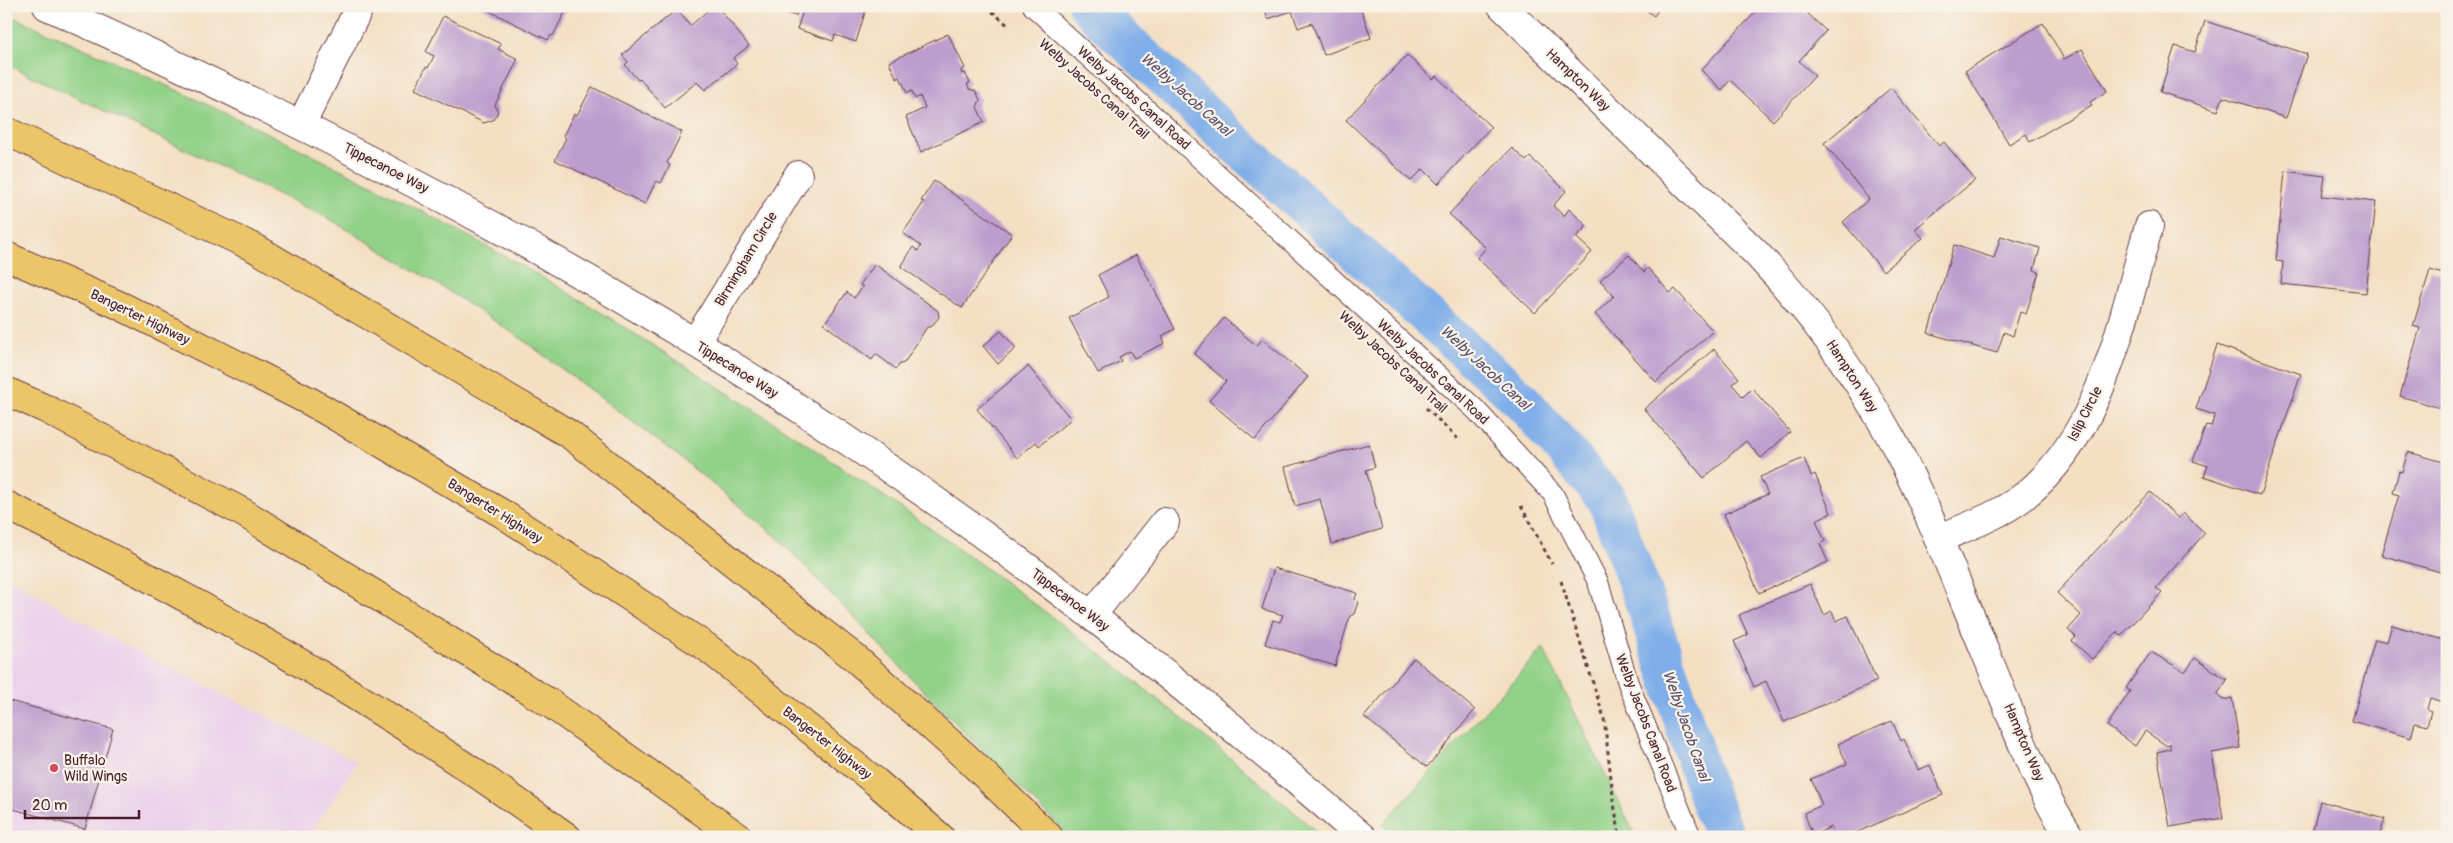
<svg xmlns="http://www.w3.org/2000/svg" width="2453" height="843" viewBox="0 0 2453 843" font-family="Pangolin,sans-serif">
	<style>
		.built { fill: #ecd1eb }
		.green { fill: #92d288; stroke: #6e785a }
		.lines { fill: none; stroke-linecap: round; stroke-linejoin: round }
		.canal { stroke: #7faee9; stroke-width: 40 }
		.building { fill: #bd9dce }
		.lane-casing { stroke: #643c42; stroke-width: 22 }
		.street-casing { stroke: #643c42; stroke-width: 30 }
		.highway-casing { stroke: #643c42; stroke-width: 30 }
		.path { stroke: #643c42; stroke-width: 3; stroke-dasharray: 4 4; stroke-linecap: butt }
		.lane { stroke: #fff; stroke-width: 20 }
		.street { stroke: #fff; stroke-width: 28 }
		.highway { stroke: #edc569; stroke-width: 28 }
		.poi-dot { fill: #d1495b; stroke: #f7f3e8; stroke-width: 2 }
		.labels { text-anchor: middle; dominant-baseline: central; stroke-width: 4.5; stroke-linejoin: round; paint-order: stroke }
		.street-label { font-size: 14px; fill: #4a1f2b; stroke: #f7f3e8 }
		.poi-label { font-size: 14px; fill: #4a1f2b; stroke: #f7f3e8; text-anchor: start }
		.water-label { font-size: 15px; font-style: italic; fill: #5d516e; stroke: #f7f3e8 }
	</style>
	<rect width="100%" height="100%" fill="#f7f3e8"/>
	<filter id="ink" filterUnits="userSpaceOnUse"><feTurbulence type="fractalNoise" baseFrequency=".02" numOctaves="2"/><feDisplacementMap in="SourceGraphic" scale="10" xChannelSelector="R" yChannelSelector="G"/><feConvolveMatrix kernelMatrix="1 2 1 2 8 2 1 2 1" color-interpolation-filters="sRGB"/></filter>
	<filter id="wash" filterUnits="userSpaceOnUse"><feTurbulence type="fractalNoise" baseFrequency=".0096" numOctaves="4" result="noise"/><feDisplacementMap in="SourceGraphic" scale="20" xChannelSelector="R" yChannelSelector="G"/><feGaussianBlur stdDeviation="1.12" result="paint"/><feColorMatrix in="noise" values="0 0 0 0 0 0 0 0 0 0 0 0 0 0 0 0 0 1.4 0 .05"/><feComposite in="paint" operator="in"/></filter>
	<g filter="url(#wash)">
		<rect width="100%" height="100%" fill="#f4dfc3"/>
		<path class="built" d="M6,577L104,634L357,762L309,837H6Z"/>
		<path class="green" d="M6,14C200,98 392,189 574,296C612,319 649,343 687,367C836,461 978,558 1117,667C1186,722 1256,777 1322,837H1070L935,703L775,535L677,455L522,339L439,285L328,218L6,64Z
			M1543,648L1636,837H1396L1383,824Z"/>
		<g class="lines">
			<path class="canal" d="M1088,6L1236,144L1521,400L1607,499L1647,608L1709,798L1725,837"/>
		</g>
		<g id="blocks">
			<path class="building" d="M479,6H568L553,36L551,35L548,40Z
				M713,6H717L749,46L733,58L737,64L705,90L697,82L665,108L640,79L638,80L625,65L628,62L622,55L677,9L690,26Z
				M776,6H867L856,42L835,35L833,41L797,29L804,8L799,7L796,16L775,10Z
				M1264,6H1360L1371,38L1324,55L1312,23L1298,28L1292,11L1268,19Z
				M1641,6H1661L1654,16Z
				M1761,6H1800L1826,31L1799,61L1815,76L1773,121L1730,80L1722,90L1701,70Z
				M443,16L501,44L498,49L518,59L495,105L498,112L493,120L484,123L415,89L426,67L428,68L434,56L426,52Z
				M2205,21L2307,54L2286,118L2223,97L2218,111L2160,92L2175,46L2195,52Z
				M2043,23L2064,59L2082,49L2107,91L2090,102L2092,105L2030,142L2026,134L2009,144L1965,71Z
				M948,34L965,68L961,71L962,74L965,73L970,83L967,84L969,89L976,91L980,100L977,107L984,122L921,152L906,117L925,108L920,96L915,99L912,91L907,93L900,77L897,79L889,62Z
				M1407,55L1433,79L1436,76L1491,127L1438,184L1423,169L1411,181L1346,120Z
				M592,87L682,132L667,163L670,165L661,183L656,181L645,204L555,160L566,138L563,136L574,114L577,115Z
				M1891,88L1939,146L1944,142L1975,180L1915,229L1923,238L1883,271L1843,222L1869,199L1824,143Z
				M1512,148L1526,161L1530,157L1566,191L1553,206L1564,216L1569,209L1587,226L1576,237L1592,252L1535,313L1477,258L1486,248L1449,214Z
				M2285,171L2325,176L2322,196L2376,202L2366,293L2281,284L2283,262L2276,261Z
				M934,181L1012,234L962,308L901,267L913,247L918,251L921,246L903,233L924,202L921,201Z
				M2001,236L2040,248L2034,270L2039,272L2026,314L2020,312L2013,336L2004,332L1997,353L1928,333L1954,245L1994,258Z
				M1136,255L1175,329L1162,336L1165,343L1134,358L1130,351L1119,357L1121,361L1098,373L1069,318L1109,297L1098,275Z
				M1629,255L1644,272L1648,268L1670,293L1675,289L1713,331L1656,382L1595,314L1614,296L1600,280Z
				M875,264L938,311L939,317L931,327H927L904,363L900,364L896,369L876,354L872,360L824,324L847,292L854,298L863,287L860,285Z
				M2446,268H2447V410L2400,396L2420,328L2413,326L2430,270L2444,274Z
				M1224,318L1257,346L1262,339L1308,377L1255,440L1209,401L1226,381L1194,354Z
				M1001,331L1016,348L998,364L983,346Z
				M2217,345L2301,374L2260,495L2204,476L2208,466L2193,461L2206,425L2211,426L2215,415L2196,409Z
				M1714,349L1739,378L1732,384L1743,397L1752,388L1790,432L1761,458L1746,441L1704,478L1644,409Z
				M1028,366L1071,419L1039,446L1036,442L1017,458L977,409Z
				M1369,444L1375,467L1366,470L1382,529L1332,544L1320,499L1295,506L1285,467Z
				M2408,452L2447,463V574L2381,555L2399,495L2393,493L2399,471L2402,472Z
				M1804,458L1811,476L1815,474L1831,513L1816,520L1825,541L1820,544L1828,562L1759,593L1724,514L1768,494L1760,477Z
				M2150,492L2178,518L2183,513L2205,533L2156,588L2162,592L2121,636L2117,632L2092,659L2072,641L2076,637L2068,630L2081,615L2057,593Z
				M1274,568L1357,593L1355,599L1358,602L1354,614L1350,616L1335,666L1265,644L1273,620L1280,622L1283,615L1262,609Z
				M1810,584L1824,615L1832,611L1836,621L1848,616L1877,681L1784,722L1766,681L1754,687L1734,641L1748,635L1739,615Z
				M2392,625L2447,641V684L2442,702L2430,698L2427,709L2431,711L2427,726L2415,723L2411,738L2352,721L2375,639L2387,642Z
				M2151,652L2185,672L2195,658L2227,680L2217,695L2223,700L2232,698L2240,748L2212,753L2223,818L2170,827L2157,752L2170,749V743L2167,746L2145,731L2135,746L2107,726L2130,691L2126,688Z
				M1414,658L1475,710L1427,767L1364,717Z
				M6,700L113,729L85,829L6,807Z
				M1892,721L1901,741L1904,739L1918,770L1930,765L1943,795L1846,837H1835L1831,827L1813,835L1804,813L1822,805L1811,779L1847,764L1838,744Z
				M2320,801L2385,819L2379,837H2311Z"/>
		</g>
	</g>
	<g filter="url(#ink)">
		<use href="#blocks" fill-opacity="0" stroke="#643c42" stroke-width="1"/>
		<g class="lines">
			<defs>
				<path id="lane" d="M1033,6L1475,409L1553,494L1598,582L1628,683L1691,837"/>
				<path id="street" d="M47,6C319,127 585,265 833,431C1019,554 1194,691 1362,837
					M1502,6L1757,254C1810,311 1856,374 1894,443C1929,510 1956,582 1985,651C2011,713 2033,781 2070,837
					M301,125L360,6
					M695,343L798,175
					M1938,539C1966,527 1998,516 2023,497C2103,434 2122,318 2149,226
					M1092,615L1165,522"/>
				<path id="highway" d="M6,131L255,248L569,434L855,658L968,759L1049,837
					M6,256L121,306L311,402L503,514L705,646L876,782L940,837
					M6,391L46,409L244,513L551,704L738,837
					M6,505C201,600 390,709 567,837"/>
			</defs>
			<use href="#lane" class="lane-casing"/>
			<use href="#street" class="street-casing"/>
			<use href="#highway" class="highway-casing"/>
			<path class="path" d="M986,6L1010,27
				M1426,408L1459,440
				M1521,506L1552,564
				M1561,581L1604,718L1614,804L1620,837"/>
			<use href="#lane" class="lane"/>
			<use href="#street" class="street"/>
			<use href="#highway" class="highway"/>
		</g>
	</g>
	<circle class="poi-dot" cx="54" cy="768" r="5"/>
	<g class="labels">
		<g class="street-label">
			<text transform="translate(1578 80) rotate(44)">Hampton Way</text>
			<text transform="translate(1094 89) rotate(42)">Welby Jacobs Canal Trail</text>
			<text transform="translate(1134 98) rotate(42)">Welby Jacobs Canal Road</text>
			<text transform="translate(386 168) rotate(27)">Tippecanoe Way</text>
			<text transform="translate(746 259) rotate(-59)">Birmingham Circle</text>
			<text transform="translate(140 317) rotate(26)">Bangerter Highway</text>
			<text transform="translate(1393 362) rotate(43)">Welby Jacobs Canal Trail</text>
			<text transform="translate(737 370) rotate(32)">Tippecanoe Way</text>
			<text transform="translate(1433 372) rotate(43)">Welby Jacobs Canal Road</text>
			<text transform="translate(1852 376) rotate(57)">Hampton Way</text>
			<text transform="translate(2085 414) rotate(-63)">Islip Circle</text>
			<text transform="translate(495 511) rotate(32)">Bangerter Highway</text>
			<text transform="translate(1070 600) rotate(37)">Tippecanoe Way</text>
			<text transform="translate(1646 723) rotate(69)">Welby Jacobs Canal Road</text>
			<text transform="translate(2024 742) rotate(67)">Hampton Way</text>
			<text transform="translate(827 743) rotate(38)">Bangerter Highway</text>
		</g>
		<g class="poi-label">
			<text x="64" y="760">Buffalo<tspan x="64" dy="16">Wild Wings</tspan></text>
		</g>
		<g class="water-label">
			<text transform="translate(1186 95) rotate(42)">Welby Jacob Canal</text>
			<text transform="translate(1485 368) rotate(43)">Welby Jacob Canal</text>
			<text transform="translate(1686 726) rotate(71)">Welby Jacob Canal</text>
		</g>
	</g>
	<rect width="2453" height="843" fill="none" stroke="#f7f3e8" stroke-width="25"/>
	<path d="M25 810v8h114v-8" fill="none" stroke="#4a1f2b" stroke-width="2.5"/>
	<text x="32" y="810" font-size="15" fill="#4a1f2b" stroke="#f7f3e8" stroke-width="4" paint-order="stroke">20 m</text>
</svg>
